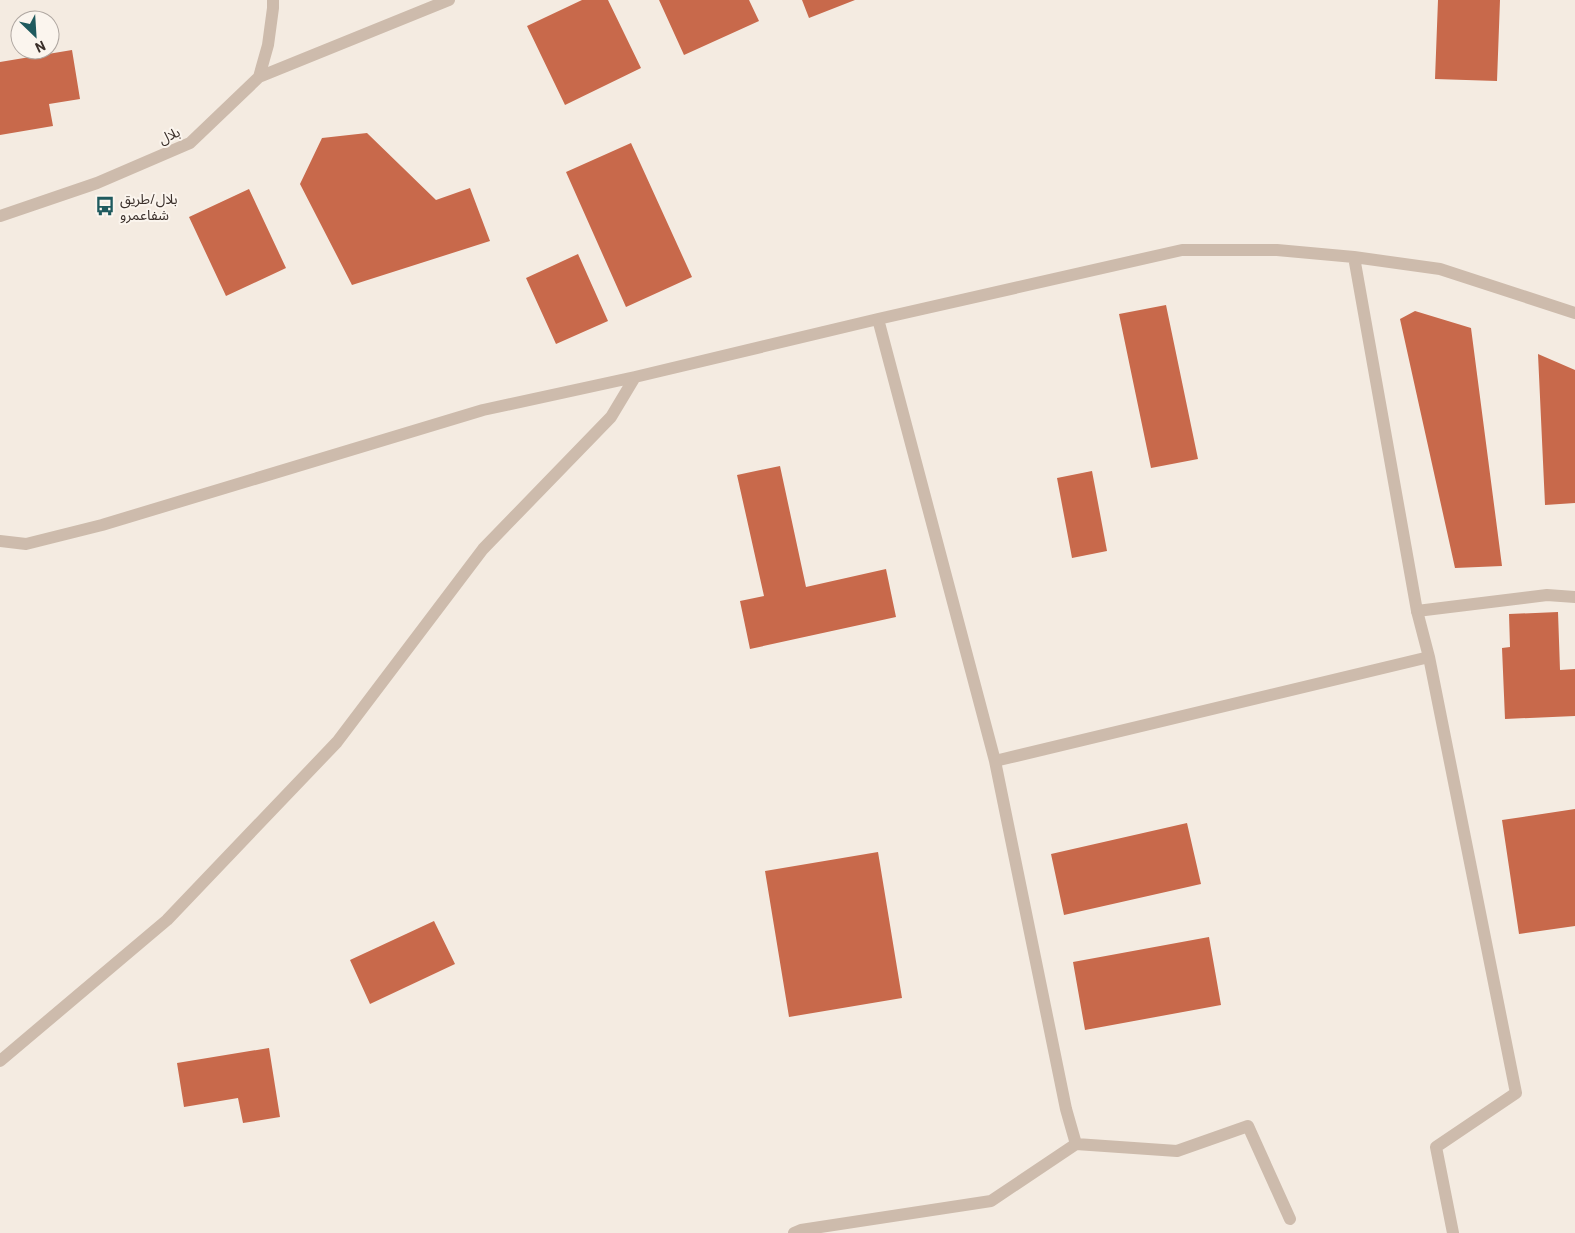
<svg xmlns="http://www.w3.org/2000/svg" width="1575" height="1233" viewBox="0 0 1575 1233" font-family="Barlow,'Noto Sans Arabic',sans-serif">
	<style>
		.building { fill: #c8694b }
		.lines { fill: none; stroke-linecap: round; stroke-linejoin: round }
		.lane { stroke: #cdbbac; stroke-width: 12 }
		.street { stroke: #cdbbac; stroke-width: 12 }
		.labels { text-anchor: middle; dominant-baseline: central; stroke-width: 4; stroke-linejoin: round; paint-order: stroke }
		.street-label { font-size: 14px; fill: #3b302b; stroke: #fbf5ee }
		.poi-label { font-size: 14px; fill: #3b302b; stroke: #fbf5ee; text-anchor: start }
	</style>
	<rect width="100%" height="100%" fill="#f4ebe1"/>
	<path class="building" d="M582,0H608L641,68L565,105L527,26Z
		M659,0H749L759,21L684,55Z
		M802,0H855L809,18Z
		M1438,0H1500L1497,81L1435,79Z
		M72,50L80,99L49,104L53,126L0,135V62Z
		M367,133L436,200L470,188L490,241L352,285L300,184L322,138Z
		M631,143L692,277L626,307L566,172Z
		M249,189L286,268L226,296L189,217Z
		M578,254L608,321L556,344L526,278Z
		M1166,305L1198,459L1151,468L1119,314Z
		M1415,311L1471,328L1502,566L1455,568L1400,319Z
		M1538,354L1575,370V503L1545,505Z
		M780,466L806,587L886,569L896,617L750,649L740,601L764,596L737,475Z
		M1092,471L1107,551L1072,558L1057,478Z
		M1558,612L1560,670L1575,669V716L1505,719L1502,648L1510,647L1509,614Z
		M1575,809V926L1519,934L1502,820Z
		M1187,823L1201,884L1064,915L1051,854Z
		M878,852L902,998L789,1017L765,871Z
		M434,921L455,964L370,1004L350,960Z
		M1209,937L1221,1005L1085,1030L1073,962Z
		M269,1048L280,1117L243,1123L238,1098L184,1107L177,1063Z"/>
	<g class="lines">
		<path class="lane" d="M1417,611L1547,595L1575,597"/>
		<path class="street" d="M259,77L449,0
			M0,216L97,183L190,143L259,77L268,45L273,8V0
			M1354,257L1417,611L1429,657L1516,1093L1436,1147L1453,1233
			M878,319L995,761L1066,1109L1076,1144L1177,1151L1248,1126L1290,1219
			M0,541L26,544L102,525L483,410L635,377L878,319L1182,250H1277L1354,257L1440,269L1575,313
			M995,761L1429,657
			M0,1061L167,920L337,742L483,549L611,417L635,377
			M794,1233L801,1230L991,1201L1076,1144"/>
	</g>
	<defs>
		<symbol id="bus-bare" viewBox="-9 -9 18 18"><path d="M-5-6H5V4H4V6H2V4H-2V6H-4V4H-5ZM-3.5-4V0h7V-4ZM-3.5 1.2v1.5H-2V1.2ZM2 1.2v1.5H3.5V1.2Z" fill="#1f5a5e" stroke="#fbf5ee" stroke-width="2.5" paint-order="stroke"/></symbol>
	</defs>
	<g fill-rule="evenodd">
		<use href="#bus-bare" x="91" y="192" width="28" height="28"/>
	</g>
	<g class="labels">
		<g class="street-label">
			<text transform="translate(169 135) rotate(-25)">بلال</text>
		</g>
		<g class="poi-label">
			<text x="120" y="198">بلال/طريق<tspan x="120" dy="16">شفاعمرو</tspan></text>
		</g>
	</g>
	<g transform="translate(35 35) rotate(155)"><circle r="24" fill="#fbf5ee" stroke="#aea6a0"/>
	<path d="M0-4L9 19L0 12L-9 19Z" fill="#1f5a5e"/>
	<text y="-8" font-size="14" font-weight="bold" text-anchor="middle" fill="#3b302b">N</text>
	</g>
</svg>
